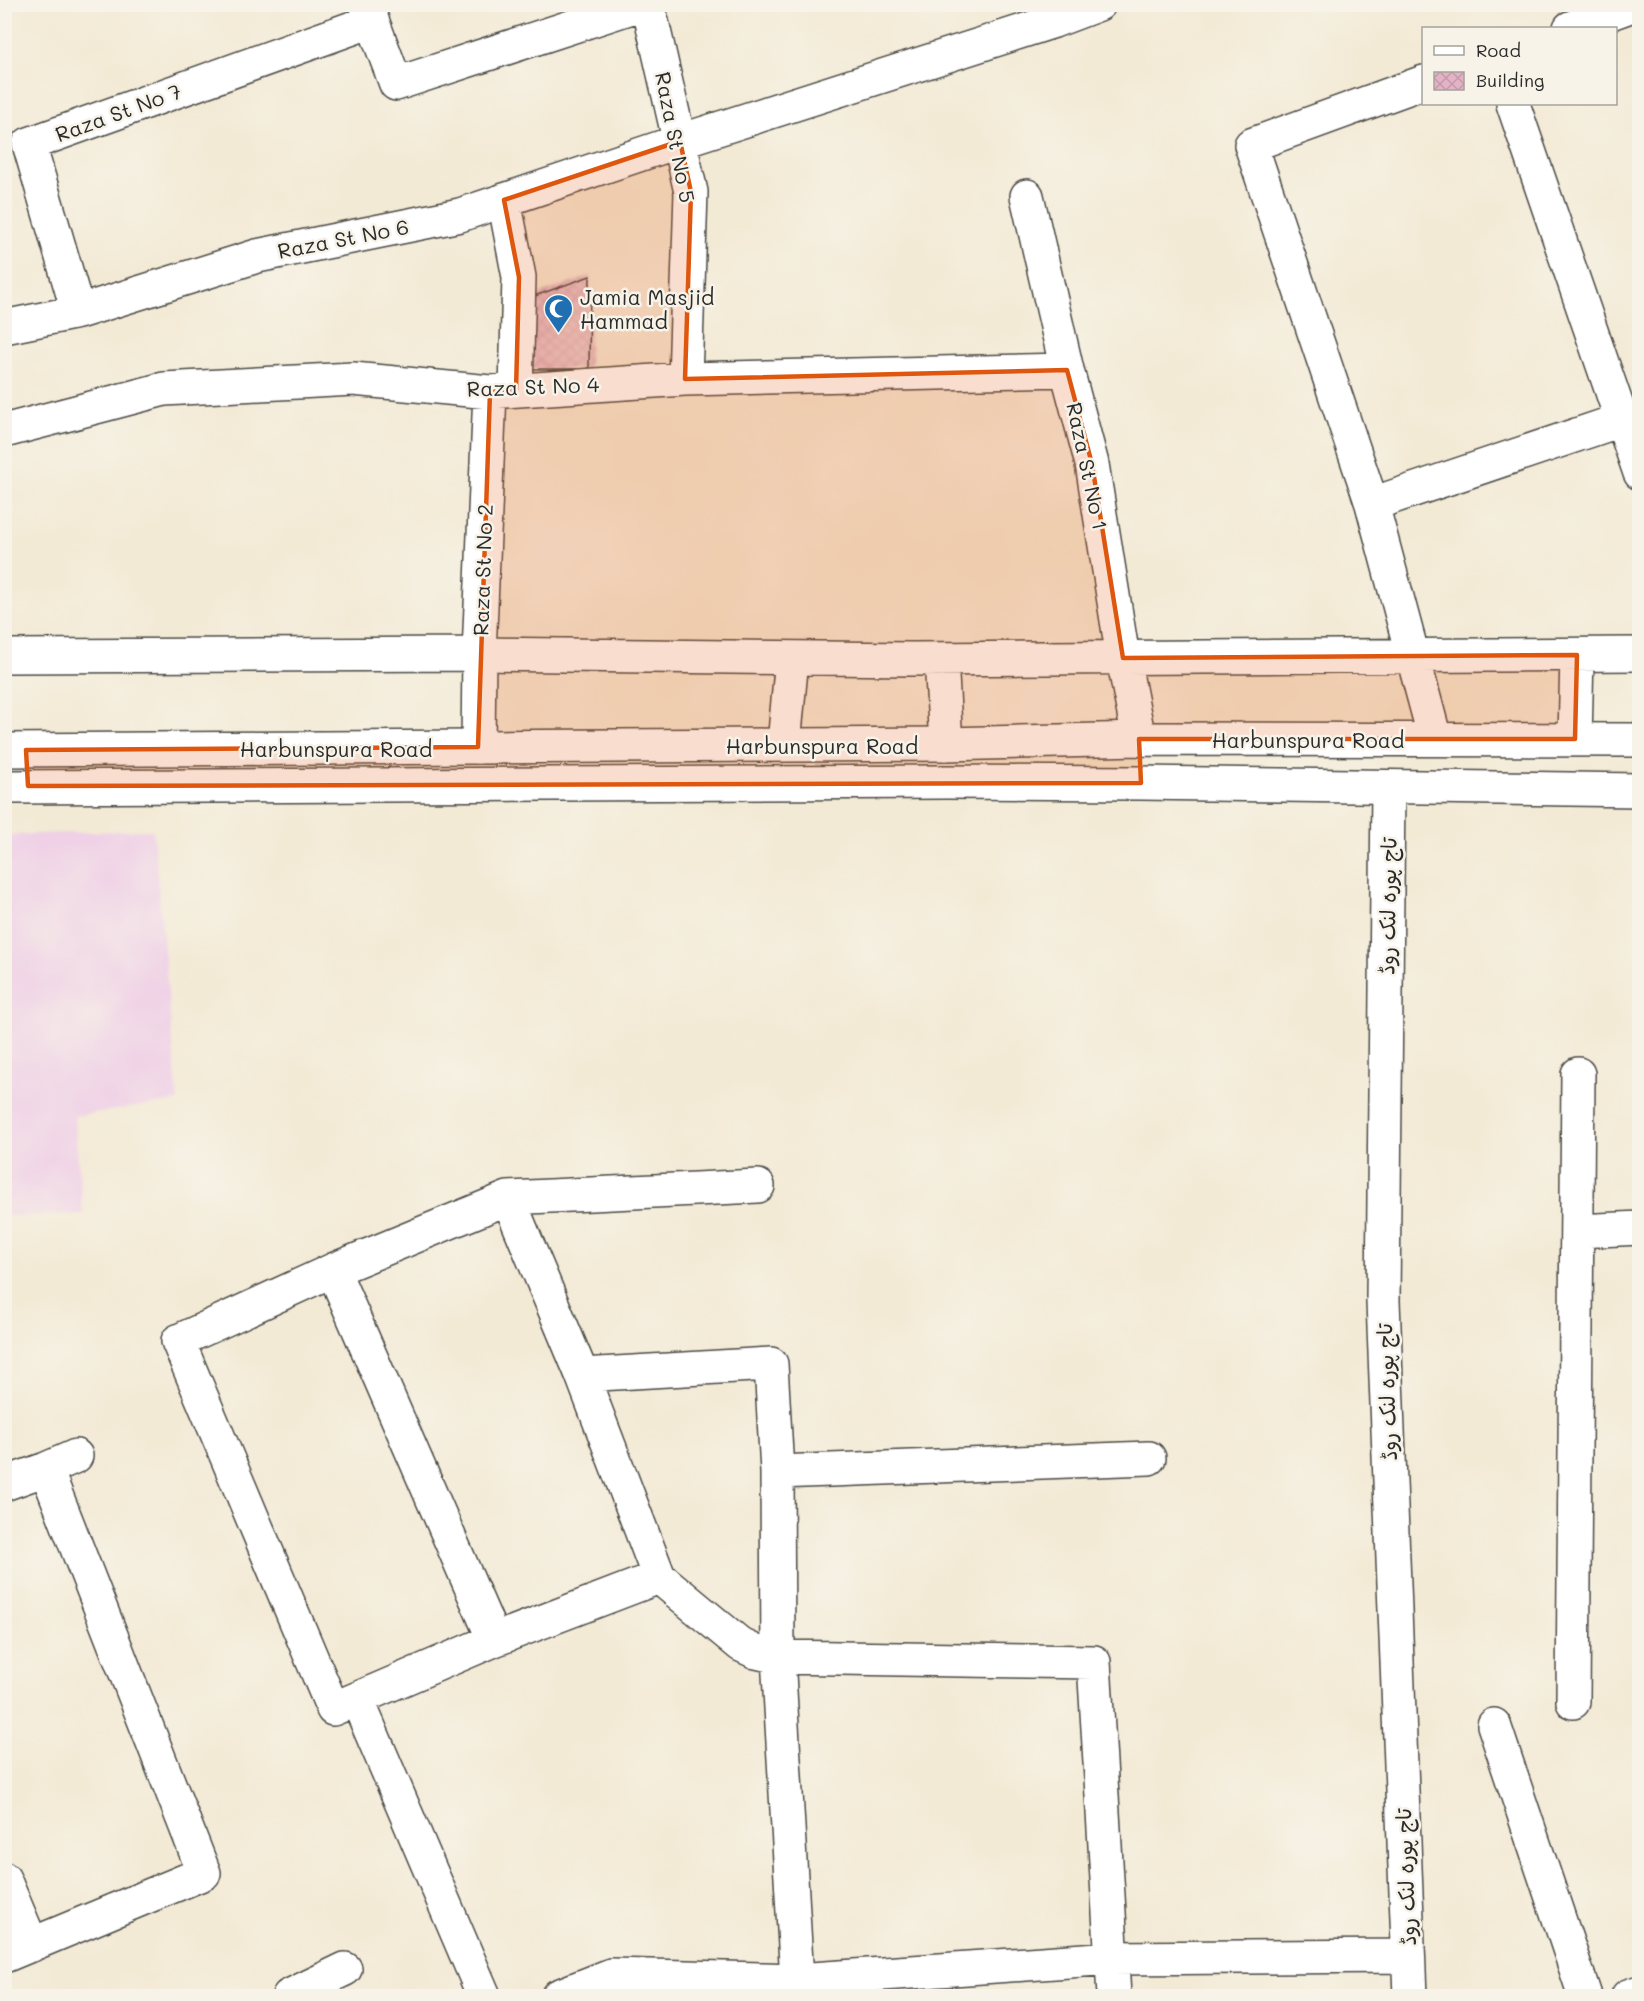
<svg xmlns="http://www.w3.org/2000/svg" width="1644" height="2001" viewBox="0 0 1644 2001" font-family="Mali,'Playpen Sans Arabic',sans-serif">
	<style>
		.built { fill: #efd0e6 }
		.building { fill: url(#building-cross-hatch) }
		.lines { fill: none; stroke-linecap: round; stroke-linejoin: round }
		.minor-casing { stroke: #494844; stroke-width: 36 }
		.major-casing { stroke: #494844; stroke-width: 36 }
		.minor { stroke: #fff; stroke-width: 33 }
		.major { stroke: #fff; stroke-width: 33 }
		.marked { fill: #df570e; fill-opacity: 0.2; stroke: #df570e; stroke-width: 4.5; stroke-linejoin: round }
		.labels { text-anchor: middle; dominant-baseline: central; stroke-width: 5; stroke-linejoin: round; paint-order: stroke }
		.street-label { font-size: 21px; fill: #2b2b2b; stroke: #f7f3e8 }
		.poi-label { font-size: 21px; fill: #2b2b2b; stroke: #f7f3e8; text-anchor: start }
	</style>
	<defs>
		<pattern id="building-cross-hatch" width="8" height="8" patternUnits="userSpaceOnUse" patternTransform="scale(1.5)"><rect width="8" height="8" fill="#e3b3c5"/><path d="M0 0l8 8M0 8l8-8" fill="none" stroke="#c39aa9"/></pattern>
	</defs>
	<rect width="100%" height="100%" fill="#f7f3e8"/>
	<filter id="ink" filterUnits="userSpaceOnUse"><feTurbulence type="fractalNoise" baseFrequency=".0167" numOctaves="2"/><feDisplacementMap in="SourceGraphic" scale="12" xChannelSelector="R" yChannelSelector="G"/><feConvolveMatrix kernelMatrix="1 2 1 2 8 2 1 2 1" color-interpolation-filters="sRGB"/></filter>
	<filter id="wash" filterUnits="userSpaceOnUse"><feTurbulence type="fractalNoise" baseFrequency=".008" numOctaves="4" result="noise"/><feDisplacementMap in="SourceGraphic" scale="24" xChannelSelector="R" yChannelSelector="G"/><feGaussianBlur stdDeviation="1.35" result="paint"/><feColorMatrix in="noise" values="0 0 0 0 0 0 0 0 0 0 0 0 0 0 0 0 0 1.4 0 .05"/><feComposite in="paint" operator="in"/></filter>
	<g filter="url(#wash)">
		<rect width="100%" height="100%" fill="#f3ead5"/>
		<path class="built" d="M153,830L178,1101L74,1116L83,1214L5,1216V835Z"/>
		<g id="blocks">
			<path class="building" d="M590,276L589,369H528L529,298Z"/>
		</g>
	</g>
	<g filter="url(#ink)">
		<use href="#blocks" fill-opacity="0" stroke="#494844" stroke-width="1.5"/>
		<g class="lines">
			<defs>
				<path id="minor" d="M366,4L396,84L641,4
					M648,4L691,192L685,379
					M1570,28L1635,4
					M1424,82L1251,145L1372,504L1435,739
					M1513,104L1640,473
					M1027,196L1067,370L1092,464L1123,658L1139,739
					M504,200L519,277L516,390
					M78,312L29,144L372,21
					M4,327L78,312L257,256L460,215L680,141L1054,21L1099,4
					M4,431L164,389L353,379L490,392L685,379L1067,370
					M1372,504L1621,420
					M4,656L479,654L911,659L1640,654
					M941,659L946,744
					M1575,739L1577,655
					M784,744L792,658
					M478,747L479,654L490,392
					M1388,787L1383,1301L1410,1996
					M508,1198L758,1186
					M1577,1231L1640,1228
					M333,1270L494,1640
					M582,1375L771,1364L777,1472L778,1657L797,1980L1112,1958L1408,1956
					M46,1469L76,1456
					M777,1472L1149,1458
					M4,1484L46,1469L204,1873L4,1956
					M659,1577L494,1640L333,1709L178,1341L333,1270L508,1198L582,1375L659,1577L741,1645L756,1652L778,1657L1094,1662L1114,1996
					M357,1699L484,1996
					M1573,1702L1578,1074
					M1494,1725L1585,1996
					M4,1879L32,1945
					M289,1996L345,1969
					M558,1996L611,1975L797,1980L799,1996
					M1628,1996L1640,1992"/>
				<path id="major" d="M4,750L946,744L1139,739L1640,740
					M4,787L947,782L1141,783L1640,790"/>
			</defs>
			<use href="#minor" class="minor-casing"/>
			<use href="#major" class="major-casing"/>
			<use href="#minor" class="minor"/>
			<use href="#major" class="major"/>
		</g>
	</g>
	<path class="marked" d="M680,141L691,192L685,379L1067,370L1092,464L1123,658L1577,655L1575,739H1139L1141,783L28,786L26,750L478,747L490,392L516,390L519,277L504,200Z"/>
	<defs>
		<symbol id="mosque-pin" viewBox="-11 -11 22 30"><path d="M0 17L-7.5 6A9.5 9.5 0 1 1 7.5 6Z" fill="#1f6fb2" stroke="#f7f3e8"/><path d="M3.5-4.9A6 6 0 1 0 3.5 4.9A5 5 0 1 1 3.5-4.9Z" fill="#fff"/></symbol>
	</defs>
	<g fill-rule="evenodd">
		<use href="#mosque-pin" x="542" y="292" width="33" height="45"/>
	</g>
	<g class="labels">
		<g class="street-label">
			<text transform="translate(118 112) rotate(-20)">Raza St No 7</text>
			<text transform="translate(676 137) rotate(79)">Raza St No 5</text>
			<text transform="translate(343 238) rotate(-11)">Raza St No 6</text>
			<text transform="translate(533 386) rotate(-2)">Raza St No 4</text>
			<text transform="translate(1088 466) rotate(78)">Raza St No 1</text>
			<text transform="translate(482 570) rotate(-88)">Raza St No 2</text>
			<text x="1308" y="739">Harbunspura Road</text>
			<text x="822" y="745">Harbunspura Road</text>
			<text x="336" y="748">Harbunspura Road</text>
			<text transform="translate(1387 906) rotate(-89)">تاج پورہ لنک روڈ</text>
			<text transform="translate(1386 1392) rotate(-92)">تاج پورہ لنک روڈ</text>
			<text transform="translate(1405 1877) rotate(-92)">تاج پورہ لنک روڈ</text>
		</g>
		<g class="poi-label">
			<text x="580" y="296">Jamia Masjid<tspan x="580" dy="24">Hammad</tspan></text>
		</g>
	</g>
	<rect width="1644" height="2001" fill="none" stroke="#f7f3e8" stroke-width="24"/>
	<rect x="1422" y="27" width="195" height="78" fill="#f7f3e8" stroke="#a5a39c" stroke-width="1.5"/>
	<rect x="1434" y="46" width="30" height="9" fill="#ffffff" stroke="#a5a39c" stroke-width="1.5"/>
	<text x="1476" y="57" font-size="18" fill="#2b2b2b">Road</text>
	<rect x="1434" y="72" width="30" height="18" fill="url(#building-cross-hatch)" stroke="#a5a39c" stroke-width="1.5"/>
	<text x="1476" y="87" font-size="18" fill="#2b2b2b">Building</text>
</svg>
